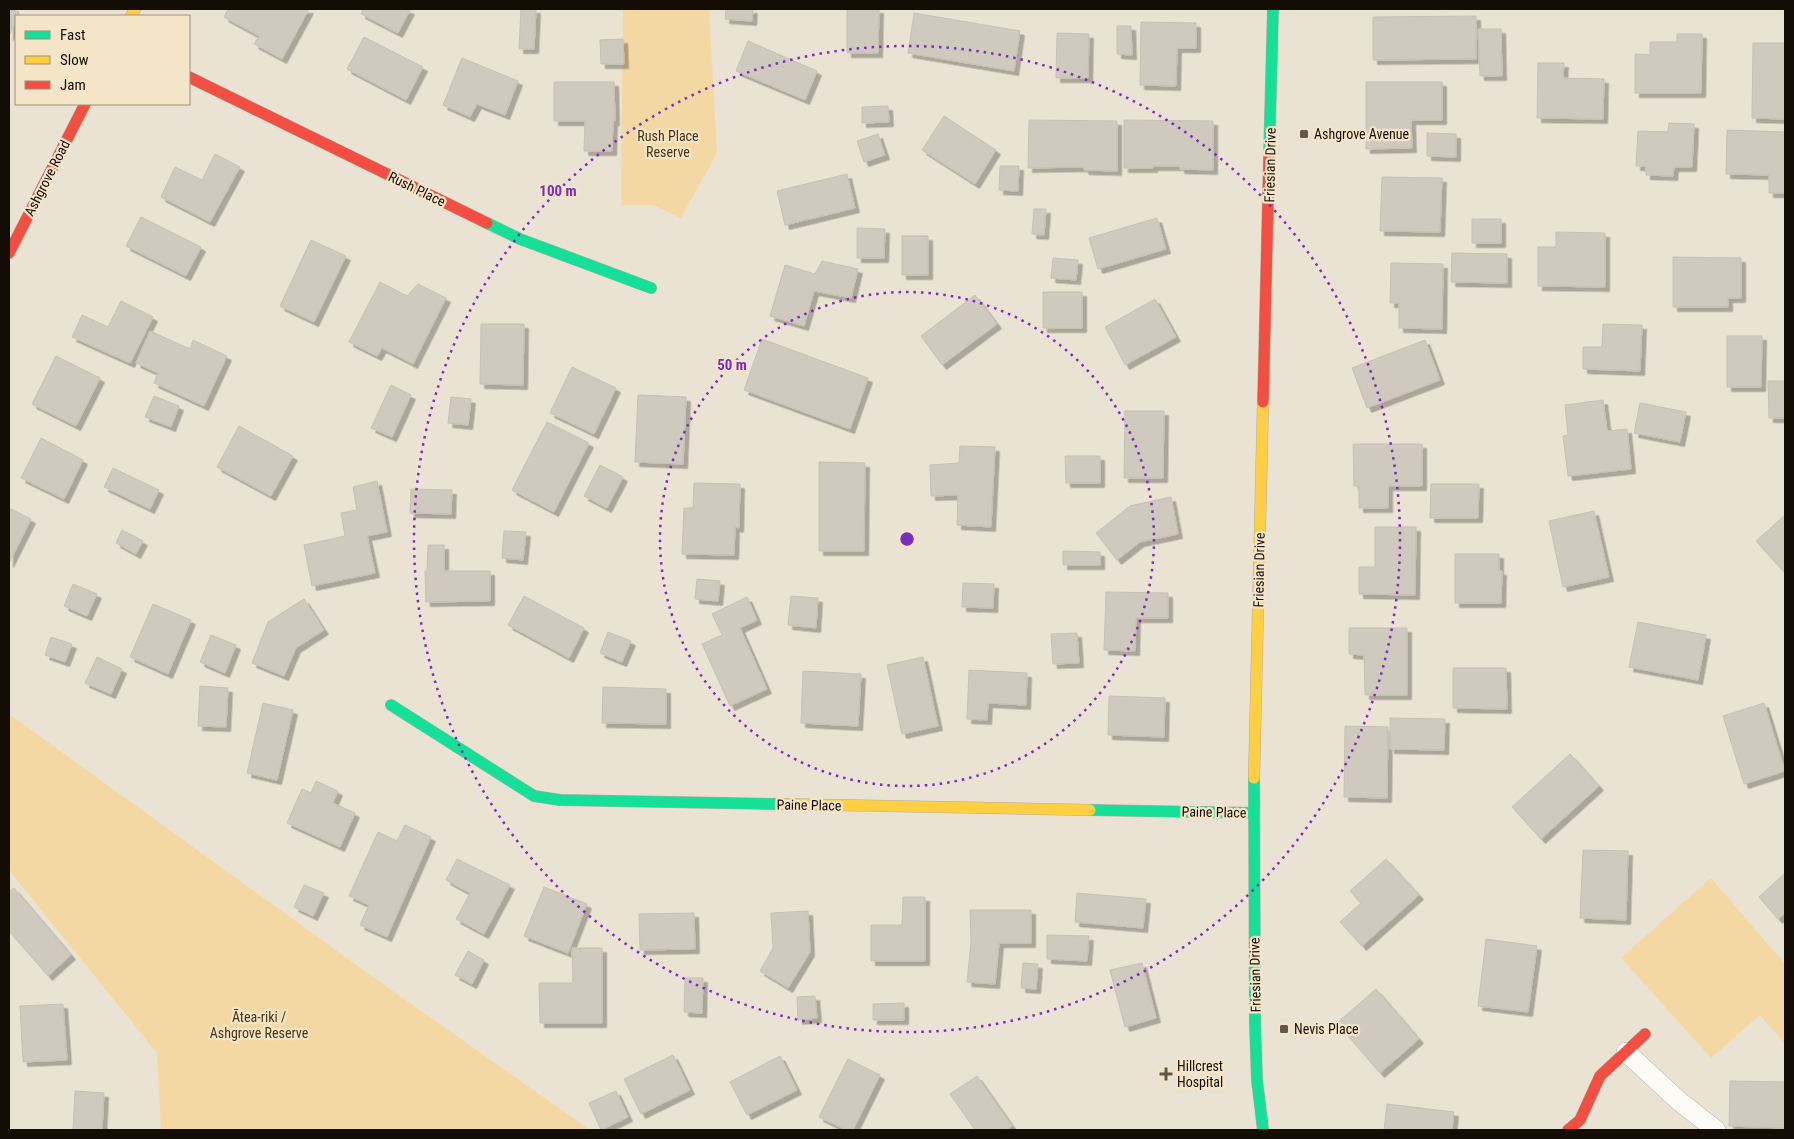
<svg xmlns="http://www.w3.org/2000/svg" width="1794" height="1139" viewBox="0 0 1794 1139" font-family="'Roboto Condensed',sans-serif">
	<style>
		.green { fill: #f4d8a4 }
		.building { fill: #d0c9bd; stroke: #c7c0b4; filter: url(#shadow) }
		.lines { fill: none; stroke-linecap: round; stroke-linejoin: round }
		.lane-casing { stroke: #b4ada0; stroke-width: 20 }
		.fast-casing { stroke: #b4ada0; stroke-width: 12 }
		.slow-casing { stroke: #b4ada0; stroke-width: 12 }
		.jam-casing { stroke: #b4ada0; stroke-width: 12 }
		.lane { stroke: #fcfbf8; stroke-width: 19 }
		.fast { stroke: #16e098; stroke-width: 11 }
		.slow { stroke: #ffcf43; stroke-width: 11 }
		.jam { stroke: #f24e42; stroke-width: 11 }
		.ring { fill: none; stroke: #7b2cbf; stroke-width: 2.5; stroke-dasharray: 2.5 5 }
		.poi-dot { fill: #5e584d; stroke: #f5e5c8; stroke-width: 2 }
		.labels { text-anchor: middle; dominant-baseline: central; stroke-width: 4.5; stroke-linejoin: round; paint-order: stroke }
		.poi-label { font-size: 14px; fill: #130d05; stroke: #f5e5c8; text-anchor: start }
		.park-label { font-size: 14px; fill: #473510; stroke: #f5e5c8 }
		.street-label { font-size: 14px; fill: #130d05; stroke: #f5e5c8 }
		.centre { fill: #7b2cbf; stroke: #f5e5c8; stroke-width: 2.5 }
		.ring-label { font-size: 15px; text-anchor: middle; font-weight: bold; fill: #7b2cbf; stroke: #f5e5c8; stroke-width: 4.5; stroke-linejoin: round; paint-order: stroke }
	</style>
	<defs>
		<filter id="shadow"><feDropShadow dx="4.5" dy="4.5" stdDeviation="0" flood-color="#0004"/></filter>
	</defs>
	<rect width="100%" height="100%" fill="#eae2d2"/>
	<path class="green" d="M623,9H709L717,153L681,218L653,205H621Z
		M9,714L373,977L590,1130H161L157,1053L9,870Z
		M1711,878L1785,964V1044L1760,1015L1711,1058L1621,958Z"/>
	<path class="building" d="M9,9L19,12L9,36Z
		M228,9H309L282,59L254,44L259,36L224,17Z
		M363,9H408L410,10L398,33L361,14Z
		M521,9H536L534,49H519Z
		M726,9H753L752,21L725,19Z
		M847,9H879L878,53H847Z
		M914,13L1020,31L1014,71L908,53Z
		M1476,16V59L1373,60V17Z
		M1141,22L1196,23V48H1177L1176,86L1140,85Z
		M1117,26H1131L1132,55L1117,54Z
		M1478,29H1501L1502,76H1480Z
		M1057,33L1089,34L1088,78H1056Z
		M1677,34H1702L1701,93H1635V54L1650,55V42H1677Z
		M364,37L423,67L406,100L347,69Z
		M623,39L624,64H601L600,40Z
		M748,41L817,71L805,100L736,71Z
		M1753,43H1785V119L1752,118Z
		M462,58L518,81L505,115L477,104L470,117L443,105Z
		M1538,63H1564L1563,78L1604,79L1603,119L1537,118Z
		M554,82H614L615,121H613L612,151H584L585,121H554Z
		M1366,82H1442V120H1411L1412,148L1366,149Z
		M888,106L889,122L862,123V107Z
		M944,116L996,150L975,184L922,150Z
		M1029,120L1117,121V171L1084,170V167L1028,168Z
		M1124,120L1213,121V170L1180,169V166H1153V168H1124Z
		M1669,123L1694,124L1692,167H1674L1673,176L1646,175V166H1636L1638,131L1668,132Z
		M1727,130L1785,132V193H1769V175L1726,174Z
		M1427,133L1456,134V157L1427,156Z
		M878,134L885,155L864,162L857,141Z
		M215,154L240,167L210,222L161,197L175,167L202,180Z
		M1000,166H1019L1018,191L999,190Z
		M847,174L855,208L785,225L777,191Z
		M1382,177L1442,178L1440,232L1380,231Z
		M1034,209H1046L1044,235L1032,234Z
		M141,217L201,247L186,276L126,246Z
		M1157,218L1166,249L1098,269L1089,238Z
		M1472,219H1501V243H1472Z
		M857,228L885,229L884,258H857Z
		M1556,232L1605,233V287L1538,286V247H1556Z
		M902,236H928V275H902Z
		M311,240L346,256L314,322L280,306Z
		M1452,253L1507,254V283L1451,282Z
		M1673,257L1741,258V298H1728V307H1673Z
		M1053,258L1078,260L1076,280L1051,278Z
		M822,261L858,269L851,298L814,291L804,326L770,316L785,265L815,274Z
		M1391,263L1443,264L1442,329L1399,328V303H1390Z
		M380,282L407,296L418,284L446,298L413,364L382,348L377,356L349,342Z
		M1043,292H1082V328H1043Z
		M975,295L997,324L942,365L921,336Z
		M1155,299L1176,337L1125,365L1105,327Z
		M121,301L153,317L130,363L72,337L82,315L108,327Z
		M481,324H524L523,385L480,384Z
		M1603,324L1642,325L1640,371L1583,369V347H1602Z
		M150,331L190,349L193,340L227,356L204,406L154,383L158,373L136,363Z
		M1727,336H1762L1761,387H1727Z
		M762,339L868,378L850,429L744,390Z
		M1425,340L1440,380L1367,408L1352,368Z
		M56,356L100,378L76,426L32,404Z
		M572,367L616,388L594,434L550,413Z
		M1768,381H1785V418H1769Z
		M391,385L411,395L392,437L371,428Z
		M638,395L686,397L683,464L635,462Z
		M154,396L179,406L171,427L145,417Z
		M451,397L471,399L468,425L448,423Z
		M1603,400L1607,431L1627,429L1631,469L1568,476L1563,436L1568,435L1565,405Z
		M1640,403L1686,412L1680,442L1634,433Z
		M1125,411H1164L1163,478H1124Z
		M547,422L589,443L554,512L512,490Z
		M239,426L293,456L271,496L217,467Z
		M41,438L83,460L64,499L21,478Z
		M1353,444H1422V486H1388V508H1359V486H1354Z
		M960,446L995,447L991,527L957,525L958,495L931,496L930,465L959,463Z
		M1065,456H1100V483H1066Z
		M819,462L865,463L864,551H819Z
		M600,465L623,477L607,508L584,496Z
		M113,468L159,490L150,509L104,487Z
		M377,481L387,532L367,536L375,573L312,586L304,545L345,536L341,513L357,510L353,487Z
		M694,483L740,484L739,528L735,527L734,555L682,554L684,508H693Z
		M1431,484H1479L1478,518H1430Z
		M411,489L452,490L451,514L410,513Z
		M1171,497L1178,534L1140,542L1117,560L1096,533L1130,506Z
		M9,508L31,519L9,563Z
		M1594,511L1609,577L1563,587L1549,521Z
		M1785,515V573L1756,541Z
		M1375,527H1416L1415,595L1359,594V567H1375Z
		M122,530L143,541L136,554L116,543Z
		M504,531L526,532L523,560L502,558Z
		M428,545H444V571H490V601L426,602L425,571H427Z
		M1063,551L1100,552V565H1063Z
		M1455,554H1499V571H1502L1501,603H1455Z
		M697,579L720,581L718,601L695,599Z
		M963,583L994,584L993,608L962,607Z
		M73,584L97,594L87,616L64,606Z
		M1106,592L1168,593V618H1136L1135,651L1104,650Z
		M524,596L584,628L569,658L508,625Z
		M791,596L818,598L816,628L788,625Z
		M747,597L757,620L740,628L767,689L730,706L702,644L722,635L712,614Z
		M304,599L324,630L296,648L284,676L252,663L268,622Z
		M153,604L191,620L168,674L130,657Z
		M1638,622L1706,635L1698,680L1629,667Z
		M1349,628H1407V695H1365L1364,655L1349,654Z
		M608,632L631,641L622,662L600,653Z
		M1077,633L1079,663L1053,664L1051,634Z
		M211,635L236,645L225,673L200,662Z
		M51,637L72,644L65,662L45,655Z
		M97,657L122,669L111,694L85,683Z
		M923,657L938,726L902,734L887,665Z
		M1453,668H1506L1507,709L1453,708Z
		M969,670L1027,673L1026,705L988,703L987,720L967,719Z
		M803,671L861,674L858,726L801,723Z
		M200,686L228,688L226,727L198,726Z
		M603,687L666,689V724L602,723Z
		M1109,696L1165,698L1164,737L1108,735Z
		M263,703L293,710L277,780L247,773Z
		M1764,703L1785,771L1744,784L1723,716Z
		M1390,718L1445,719L1444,750L1390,749Z
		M1345,726L1388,727L1387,798L1344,797Z
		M1570,754L1599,786L1541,839L1512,807Z
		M316,781L338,791L333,803L355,813L340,847L287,823L302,789L311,793Z
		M405,825L431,837L387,937L360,925L369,905L349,896L378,832L397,841Z
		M1583,850L1628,851L1626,920L1580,918Z
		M457,859L510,885L484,934L456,919L470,893L446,880Z
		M1386,859L1419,895L1362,946L1340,922L1361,903L1350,891Z
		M1785,873V913L1778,919L1759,897Z
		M304,885L324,893L313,916L294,907Z
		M544,887L587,904L568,953L524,936Z
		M14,888L71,955L48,976L9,931V892Z
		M1077,893L1146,899L1143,928L1075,922Z
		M903,897H925V961H871V925H902Z
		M970,910H1031V943H999L995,984L967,982L971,943Z
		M808,911L810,952L788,988L760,971L773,948L771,913Z
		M694,913L695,949L640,950L639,914Z
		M1047,935L1089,936L1087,961L1047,959Z
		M1486,939L1537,946L1528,1012L1478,1006Z
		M572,948H602V1023H540L539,983H573Z
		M468,951L484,960L472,984L455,975Z
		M1023,963L1038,964L1036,989L1021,988Z
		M1142,963L1156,1018L1125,1027L1110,970Z
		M685,978H703L702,1013L684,1012Z
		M1376,989L1419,1039L1380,1073L1337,1023Z
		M815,996L817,1018L798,1020L797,997Z
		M904,1003V1020H873V1004Z
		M63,1004L67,1060L23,1062L20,1006Z
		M673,1055L690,1090L641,1114L624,1079Z
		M780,1056L797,1090L747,1115L730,1082Z
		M848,1059L880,1075L853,1130H846L819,1117Z
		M977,1076L1012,1126L1006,1130H975L950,1094Z
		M1730,1081L1785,1082V1128L1729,1126Z
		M75,1091L104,1093L102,1130H73Z
		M616,1091L628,1117L601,1130L589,1103Z
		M1387,1104L1454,1112L1452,1130H1384Z"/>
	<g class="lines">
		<defs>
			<path id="lane" d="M1626,1052L1679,1101L1716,1130"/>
			<path id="fast" d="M1269,159L1273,9
				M487,223L520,239L651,288
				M391,705L534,796L560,800L780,804
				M1254,778L1255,1024L1257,1080L1263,1130
				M1090,810L1253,813"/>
			<path id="slow" d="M131,16L135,9
				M1254,778L1263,402
				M780,804L1090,810"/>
			<path id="jam" d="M189,77L487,223
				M9,253L85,104
				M1263,402L1269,159
				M1568,1130L1580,1120L1600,1076L1645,1034"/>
		</defs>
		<use href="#lane" class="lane-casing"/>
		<use href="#fast" class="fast-casing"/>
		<use href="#slow" class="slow-casing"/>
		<use href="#jam" class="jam-casing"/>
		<use href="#lane" class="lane"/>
		<use href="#fast" class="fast"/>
		<use href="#slow" class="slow"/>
		<use href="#jam" class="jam"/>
	</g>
	<g class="ring">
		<circle cx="907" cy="539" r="247"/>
		<circle cx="907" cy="539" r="493"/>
	</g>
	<g class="poi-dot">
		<rect x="1299" y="129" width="10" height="10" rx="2.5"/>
		<rect x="1279" y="1024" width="10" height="10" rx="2.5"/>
		<path d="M1163.5 1066.5h5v5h5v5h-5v5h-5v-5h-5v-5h5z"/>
	</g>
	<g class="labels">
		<g class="poi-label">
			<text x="1314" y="134">Ashgrove Avenue</text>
			<text x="1294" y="1029">Nevis Place</text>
			<text x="1177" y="1066">Hillcrest<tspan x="1177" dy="16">Hospital</tspan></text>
		</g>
		<g class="park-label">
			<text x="668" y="136">Rush Place<tspan x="668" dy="16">Reserve</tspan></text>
			<text x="259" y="1017">Ātea-riki /<tspan x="259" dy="16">Ashgrove Reserve</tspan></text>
		</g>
		<g class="street-label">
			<text transform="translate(1270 165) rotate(-89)">Friesian Drive</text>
			<text transform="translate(47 178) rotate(-63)">Ashgrove Road</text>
			<text transform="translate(417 189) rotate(26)">Rush Place</text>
			<text transform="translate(1259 570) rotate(-89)">Friesian Drive</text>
			<text transform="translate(809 805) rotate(1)">Paine Place</text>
			<text transform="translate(1214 812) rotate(1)">Paine Place</text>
			<text transform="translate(1255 975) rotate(-91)">Friesian Drive</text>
		</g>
	</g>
	<circle cx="907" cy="539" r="8" class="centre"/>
	<g class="ring-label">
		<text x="558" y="196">100 m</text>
		<text x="732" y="370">50 m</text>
	</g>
	<rect width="1794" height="1139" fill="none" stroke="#130d05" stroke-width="20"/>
	<rect x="15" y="15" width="175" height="90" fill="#f5e5c8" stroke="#9b8f7a"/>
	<rect x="25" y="31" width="25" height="8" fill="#16e098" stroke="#9b8f7a"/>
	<text x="60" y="40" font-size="15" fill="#130d05">Fast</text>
	<rect x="25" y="56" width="25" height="8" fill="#ffcf43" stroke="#9b8f7a"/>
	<text x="60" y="65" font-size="15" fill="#130d05">Slow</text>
	<rect x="25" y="81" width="25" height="8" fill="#f24e42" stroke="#9b8f7a"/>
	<text x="60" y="90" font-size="15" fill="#130d05">Jam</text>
</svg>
